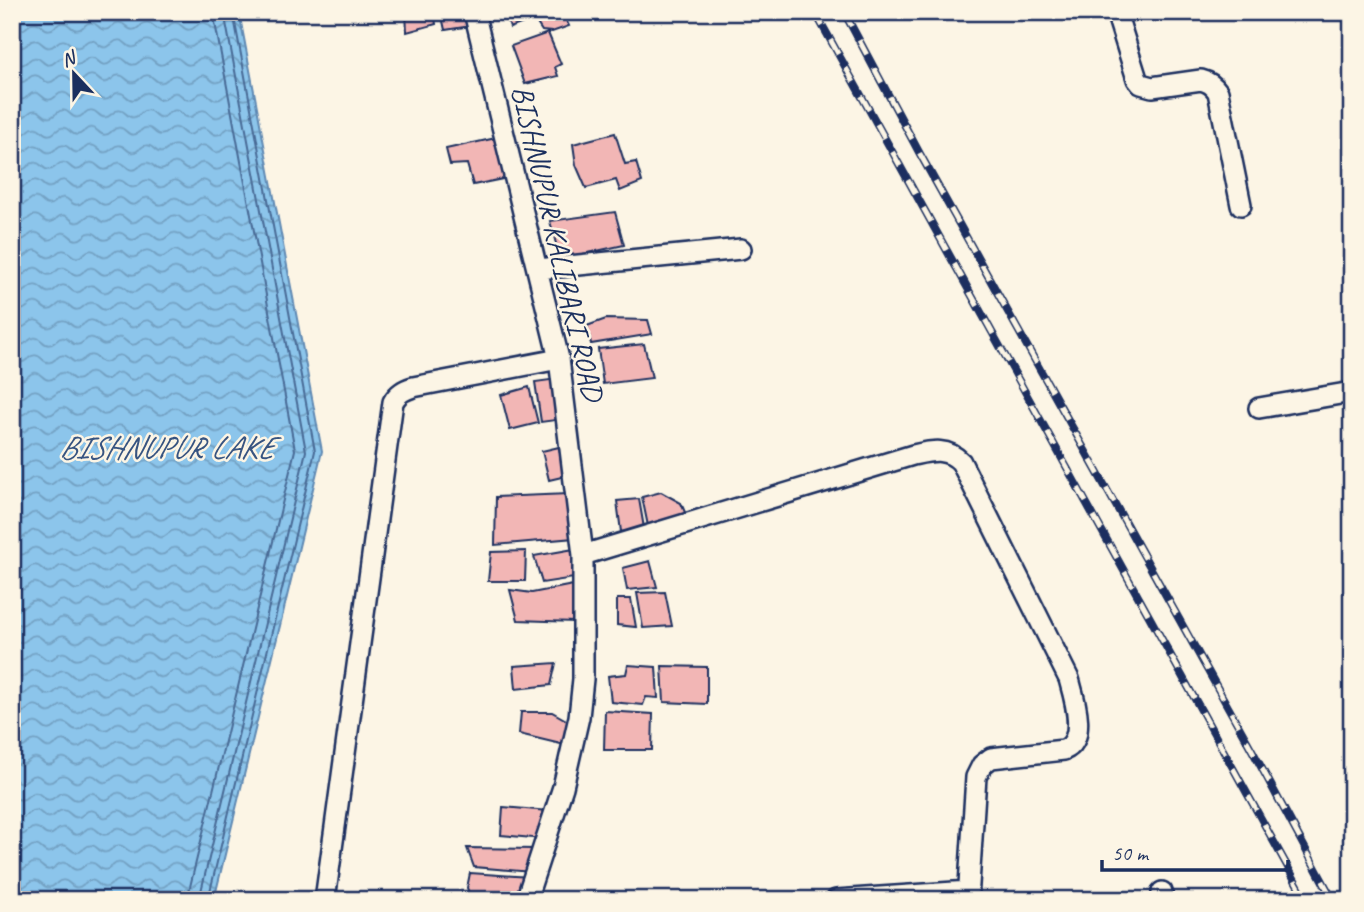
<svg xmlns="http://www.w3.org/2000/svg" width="1364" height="912" viewBox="0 0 1364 912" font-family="Caveat,sans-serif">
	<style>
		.water { fill: url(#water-waves); stroke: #5f89b3; stroke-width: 2 }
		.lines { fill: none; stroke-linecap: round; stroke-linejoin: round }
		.shore { stroke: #486b96; stroke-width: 2 }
		.building { fill: #f2b6b5; stroke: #1b2f5e; stroke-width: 2 }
		.street-casing { stroke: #1b2f5e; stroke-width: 24 }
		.street { stroke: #fcf5e5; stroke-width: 19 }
		.rail-casing { stroke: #1b2f5e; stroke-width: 8 }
		.rail { stroke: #fcf5e5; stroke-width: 5; stroke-dasharray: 16; stroke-linecap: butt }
		.labels { text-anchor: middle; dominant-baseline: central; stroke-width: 5; stroke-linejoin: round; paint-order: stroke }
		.street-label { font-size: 30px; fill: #1b2f5e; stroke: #fcf5e5 }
		.water-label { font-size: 32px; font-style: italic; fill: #375481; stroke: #fcf5e5 }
	</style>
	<defs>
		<pattern id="water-waves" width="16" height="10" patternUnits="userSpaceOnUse" patternTransform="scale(1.75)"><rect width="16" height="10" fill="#8cc5eb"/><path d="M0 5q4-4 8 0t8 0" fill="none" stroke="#72a0c2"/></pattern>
	</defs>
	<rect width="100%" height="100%" fill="#fcf5e5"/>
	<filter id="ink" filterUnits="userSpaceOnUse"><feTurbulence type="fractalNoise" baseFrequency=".0143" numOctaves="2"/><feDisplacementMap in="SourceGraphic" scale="14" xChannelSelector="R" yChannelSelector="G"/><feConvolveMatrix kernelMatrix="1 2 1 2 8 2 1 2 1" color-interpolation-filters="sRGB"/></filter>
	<g filter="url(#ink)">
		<path class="water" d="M12,12H239L322,451L214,900H12Z"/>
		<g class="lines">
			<path class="shore" d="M189,900V891L295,450L213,12
				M199,900L306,451L224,12
				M208,900L315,451L233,12"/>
		</g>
		<path class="building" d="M406,12H434L436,24L407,32Z
			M441,12H467L471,26L445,30Z
			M504,12H562L569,26L552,32L542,31L534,19L510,28Z
			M548,33L561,64L555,67L558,76L525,84L511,46Z
			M615,133L625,164L636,162L642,182L620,191L616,180L586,188L576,165L573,144Z
			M496,138L508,178L473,185L467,164L450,165L446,149Z
			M615,212L624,245L560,259L550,221Z
			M606,319L648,320L652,334L591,344L587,326Z
			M644,344L652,378L603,384L598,349Z
			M557,379L563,419L541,422L535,382Z
			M529,387L538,423L510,430L501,395Z
			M559,447L566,476L549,480L542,451Z
			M661,492L681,503L687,517L648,526L642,497Z
			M569,494L574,538L495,545L496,497Z
			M639,499L644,528L621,532L617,501Z
			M574,549V578L542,583L534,556Z
			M526,551L525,581H488L491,552Z
			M650,561L657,587L627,590L623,568Z
			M573,585L575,622L518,620L510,590L532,593Z
			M665,592L672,626L643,628L637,593Z
			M617,599H631L636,627L617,625Z
			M556,663L551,685L516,689L514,666Z
			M628,665L656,667L658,698L646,697L643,705L611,702L608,676L626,674Z
			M662,666L707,667V704L664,702Z
			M605,711L653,714L652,750H604Z
			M521,712H552L568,721L565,745L519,734Z
			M503,807L548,811L543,839L501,835Z
			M467,848L536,849L532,872L474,867Z
			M470,873L530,877L520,900H472L467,888Z"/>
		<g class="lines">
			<defs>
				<path id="street" d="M474,12L559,359L583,555V679L579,717L563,787L526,900
					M1116,12L1137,79L1141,84L1152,87L1201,80C1209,82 1213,85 1218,92L1241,205
					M538,269L741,249
					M1259,408L1352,392
					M583,555L913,455C932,451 947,447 961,462L1069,679C1074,697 1088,740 1064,750L991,758L982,765L976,777L968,900
					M325,900L393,402C398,393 404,390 413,387L559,359
					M836,900L969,891
					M1162,900V892"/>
			</defs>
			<use href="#street" class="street-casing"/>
			<use href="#street" class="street"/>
			<defs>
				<path id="rail" d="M815,12L1306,900
					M844,12L920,154L1252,750L1333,900"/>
			</defs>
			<use href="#rail" class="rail-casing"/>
			<use href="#rail" class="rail"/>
		</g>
	</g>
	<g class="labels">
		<g class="street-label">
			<text transform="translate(558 243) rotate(77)">BISHNUPUR KALIBARI ROAD</text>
		</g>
		<g class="water-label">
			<text x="166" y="447">BISHNUPUR LAKE</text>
		</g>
	</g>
	<rect width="1364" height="912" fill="none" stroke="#fcf5e5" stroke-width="42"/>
	<rect x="21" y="21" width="1322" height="870" fill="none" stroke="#1b2f5e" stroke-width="2.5" filter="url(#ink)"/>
	<g transform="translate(74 74) rotate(338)" stroke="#fcf5e5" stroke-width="5" paint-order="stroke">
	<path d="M0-5L12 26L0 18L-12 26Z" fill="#1b2f5e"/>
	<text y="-10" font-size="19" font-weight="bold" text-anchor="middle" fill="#1b2f5e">N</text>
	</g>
	<path d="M1102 860v10h186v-10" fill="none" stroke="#1b2f5e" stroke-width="3.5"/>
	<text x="1112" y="860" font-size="21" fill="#1b2f5e" stroke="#fcf5e5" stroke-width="5" paint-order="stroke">50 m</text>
</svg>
